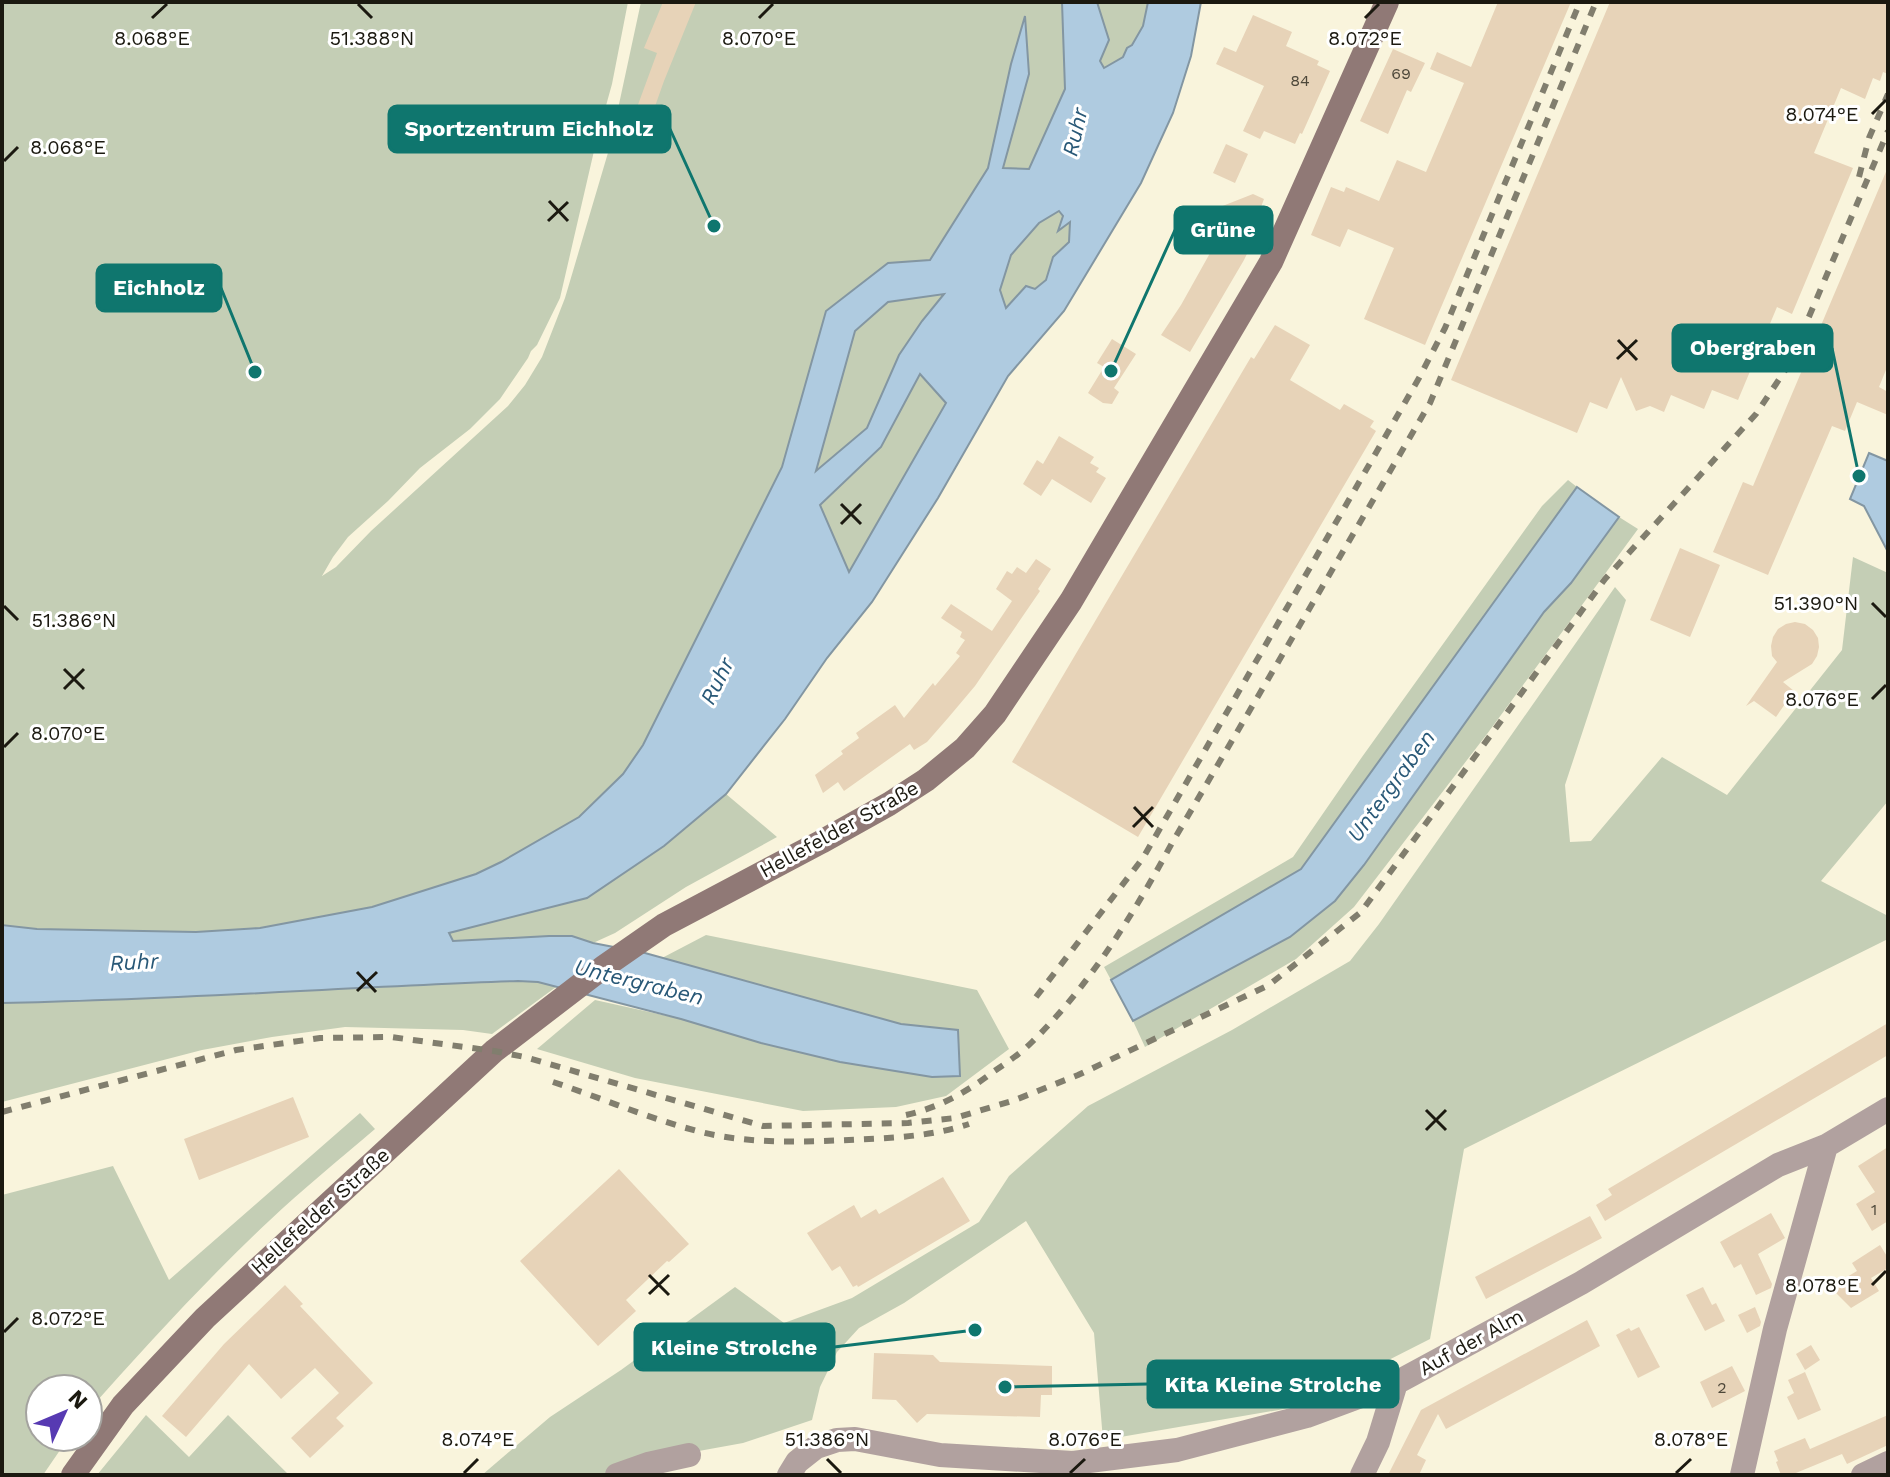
<svg xmlns="http://www.w3.org/2000/svg" width="1890" height="1477" viewBox="0 0 1890 1477" font-family="'Work Sans',sans-serif">
	<style>
		.green { fill: #c4ceb5 }
		.water { fill: #afcbe0; stroke: #8396a2; stroke-width: 2; fill-rule: evenodd }
		.building { fill: #e7d3b8 }
		.lines { fill: none; stroke-linecap: round; stroke-linejoin: round }
		.street { stroke: #b1a19f; stroke-width: 24 }
		.secondary { stroke: #907976; stroke-width: 24 }
		.rail { stroke: #817e6e; stroke-width: 6; stroke-dasharray: 10 10; stroke-linecap: butt }
		.ticks { fill: none; stroke: #1b1910; stroke-width: 3 }
		.labels { text-anchor: middle; dominant-baseline: central; stroke-width: 6; stroke-linejoin: round; paint-order: stroke }
		.number-label { font-size: 16px; fill: #4e483a }
		.street-label { font-size: 20px; fill: #1b1910; stroke: #fff }
		.water-label { font-size: 22px; font-style: italic; fill: #285877; stroke: #fff }
		.ticks-label { font-size: 20px; text-anchor: middle; fill: #1b1910; stroke: #fff; stroke-width: 6; stroke-linejoin: round; paint-order: stroke }
		.leader { fill: none; stroke: #0f766e; stroke-width: 3 }
		.callout-dot { fill: #0f766e; stroke: #fff; stroke-width: 3 }
		.callout { fill: #0f766e; stroke: #0f766e; stroke-width: 3 }
		.callout-label { font-size: 22px; text-anchor: middle; font-weight: bold; fill: #fff }
	</style>
	<rect width="100%" height="100%" fill="#f9f4dc"/>
	<path class="green" d="M2,2H628L612,84L597,138L560,298L537,345L531,351L528,358L500,399L470,429L420,468L388,501L348,537L333,557L322,576L336,567L371,531L508,406L525,385L542,357L565,298L610,146L641,2H1062L1065,88L1029,169H1003L1029,74L1025,19L1011,64L988,168L930,261L888,263L826,312L782,467L643,745L623,774L579,817L501,862L476,874L372,907L260,928L196,932L37,929L3,926Z
		M1097,2H1148L1143,26L1132,45L1127,48L1123,57L1104,68L1100,62L1109,40Z
		M1059,211L1063,215L1059,230L1070,221L1069,242L1053,257L1046,280L1035,289L1026,287L1006,309L1000,290L1011,255L1039,223Z
		M945,293L922,321L899,355L867,428L815,473L855,331L888,302Z
		M919,373L946,403L849,573L820,505L881,447Z
		M1568,480L1577,487L1301,869L1111,980L1104,967L1293,857L1362,757L1542,506Z
		M1619,517L1638,529L1487,734L1354,907L1296,959L1145,1047L1133,1021L1290,937L1335,901L1364,865L1544,612L1571,583Z
		M1853,557L1888,573V801L1821,881L1888,916V939L1464,1149L1430,1339L1296,1407L1103,1440L1094,1333L1026,1221L904,1303L859,1328L837,1352L820,1387L812,1420L743,1443L649,1460L604,1475H482L550,1417L621,1370L735,1287L784,1323L852,1298L979,1222L1009,1176L1088,1106L1232,1030L1350,961L1379,924L1615,587L1626,600L1565,785L1570,842L1591,841L1662,757L1727,795L1842,650Z
		M726,794L777,837L686,887L615,933L593,943L572,936H549L453,941L449,933L587,898L664,846Z
		M706,935L977,990L1009,1049L946,1096L896,1107L803,1111L635,1078L537,1049L595,1000L681,1019L761,1043L840,1062L932,1077L958,1030L901,1024L662,958Z
		M518,981L538,982L556,987L492,1034L463,1030L345,1027L272,1037L202,1050L2,1102V1003C174,1000 346,987 518,981Z
		M360,1113L375,1129C340,1159 303,1189 269,1221C205,1281 146,1346 88,1411V1389H40V1437H69L43,1475H2V1195L113,1166L169,1280Z
		M146,1415L189,1457L228,1415L289,1475H97Z"/>
	<path class="water" d="M1062,2H1097L1109,40L1100,61L1104,68L1123,57L1127,48L1132,45L1143,26L1148,2H1201L1191,56L1173,113L1141,183L1064,311L1008,376L938,498L872,602L827,658L785,719L726,794L664,846L587,898L449,933L453,941L549,936H572L593,943L645,953L901,1024L958,1030L960,1076L932,1077L840,1062L761,1043L681,1019L538,982L518,981C346,987 174,1000 2,1003V925L37,929L196,932L260,928L372,907L476,874L501,862L579,817L623,774L643,745L782,467L826,311L888,263L930,260L988,168L1011,64L1025,16L1029,74L1003,168L1029,169L1065,89ZM1059,211L1063,216L1058,231L1070,222L1069,242L1053,257L1046,280L1035,289L1026,286L1006,308L1000,290L1011,255L1039,223ZM944,294L922,321L899,355L867,428L816,471L855,331L888,302ZM920,374L946,403L849,572L820,505L881,447Z
		M1869,453L1888,461V552L1864,506L1850,499Z
		M1577,487L1619,517L1571,583L1544,612L1364,865L1335,901L1290,937L1133,1021L1111,980L1301,869Z"/>
	<path class="building" d="M663,2H696L664,81L648,126L632,121L657,53L644,48Z
		M1498,2H1571L1425,345L1364,319L1394,248L1348,229L1340,247L1311,235L1331,187L1344,192L1346,187L1379,201L1397,160L1426,172L1464,83L1430,69L1437,52L1471,67Z
		M1610,2H1888V74L1883,72L1880,81L1873,78L1865,99L1841,88L1814,153L1853,168L1792,314L1777,307L1738,400L1712,390L1704,409L1671,395L1664,412L1650,406L1636,411L1621,377L1607,409L1590,402L1577,433L1451,380Z
		M1253,15L1292,32L1286,46L1319,61L1317,65L1330,71L1302,134L1300,133L1295,144L1264,131L1260,139L1243,131L1264,86L1216,64L1224,47L1236,52Z
		M1393,49L1425,63L1411,92L1407,90L1388,134L1360,121Z
		M1226,144L1248,154L1235,183L1213,173Z
		M1888,167V365L1879,387L1888,392V415L1857,402L1845,431L1832,426L1768,575L1713,552L1743,482L1753,486Z
		M1253,194L1264,199L1261,207L1267,209L1262,223L1244,260L1190,352L1161,335L1181,305L1219,237L1217,236L1222,224L1214,221L1220,207Z
		M1275,325L1310,345L1290,380L1340,410L1344,404L1374,421L1370,427L1376,431L1138,837L1012,762L1251,357L1254,359Z
		M1112,339L1136,354L1114,388L1119,392L1112,404L1103,403L1088,393L1104,367L1097,363Z
		M1059,436L1094,457L1090,463L1099,468L1096,472L1106,478L1091,503L1052,479L1041,496L1023,484L1037,460L1043,464Z
		M1680,548L1720,565L1690,637L1650,620Z
		M1036,559L1051,569L1038,589L1040,591L975,686L948,718L927,742L914,750L910,744L844,791L838,782L823,793L815,775L843,754L841,751L859,738L856,733L895,705L904,718L933,683L935,686L960,656L956,653L965,640L960,637L962,632L941,618L951,604L992,631L1012,601L996,589L1007,571L1012,574L1017,567L1026,573Z
		M1795,622L1805,624L1813,630L1818,638L1819,647L1817,656L1812,664L1783,682L1794,691L1776,717L1754,701L1746,706L1777,662L1772,656L1771,646L1773,637L1778,629L1786,624Z
		M1888,1023V1055L1605,1221L1596,1205L1612,1195L1608,1189Z
		M293,1097L309,1137L199,1180L184,1139Z
		M1888,1147V1221L1872,1231L1856,1204L1875,1192L1858,1166Z
		M619,1169L689,1244L669,1262L667,1261L626,1300L636,1311L598,1346L520,1261Z
		M943,1177L970,1221L858,1287L857,1285L853,1287L840,1266L832,1271L807,1233L854,1205L861,1218L876,1209L879,1214Z
		M1771,1213L1785,1238L1758,1254L1772,1284L1771,1288L1756,1295L1741,1264L1734,1268L1720,1242Z
		M1590,1216L1602,1238L1486,1299L1475,1277Z
		M1880,1245L1888,1258V1268L1871,1278L1879,1291L1851,1308L1830,1287L1857,1271L1852,1263Z
		M285,1285L303,1304L300,1306L373,1383L336,1418L344,1426L310,1458L291,1438L339,1393L315,1368L281,1399L249,1364L186,1437L162,1416L224,1344Z
		M1703,1287L1712,1305L1716,1303L1725,1321L1705,1331L1686,1295Z
		M1755,1307L1761,1322L1760,1326L1747,1333L1738,1315Z
		M1587,1320L1600,1346L1446,1429L1438,1414L1417,1455L1426,1460L1419,1475H1388L1421,1410Z
		M1639,1327L1660,1367L1638,1378L1616,1335L1629,1328L1631,1331Z
		M1811,1345L1820,1360L1805,1370L1796,1354Z
		M874,1353L933,1355L940,1362L1052,1366V1395H1041L1040,1417L927,1414L917,1423L896,1400L872,1399Z
		M1732,1366L1745,1391L1712,1408L1700,1382Z
		M1805,1372L1821,1410L1798,1420L1787,1397L1794,1393L1788,1380Z
		M1888,1415V1445L1847,1464L1842,1454L1791,1475H1781L1776,1462L1778,1461L1774,1451L1805,1438L1810,1449Z"/>
	<g class="lines">
		<path class="street" d="M617,1475L648,1464L689,1455
			M789,1475L797,1462L816,1447L837,1440L855,1439L940,1455L1073,1463L1177,1450L1307,1416L1396,1383L1581,1283L1778,1165L1826,1146L1888,1109
			M1362,1475L1378,1442L1396,1383
			M1742,1475L1775,1329L1826,1146
			M1863,1475L1888,1463"/>
		<path class="secondary" d="M73,1475L123,1405L205,1318L494,1051L605,966L664,925L821,842L889,804L926,780L965,748L995,714L1071,601L1271,262L1387,2"/>
		<path class="rail" d="M1859,177L1869,138L1888,94
			M1036,997L1143,858L1419,378L1445,328L1580,2
			M553,1082C601,1098 648,1118 697,1131C746,1144 798,1142 849,1140C889,1138 930,1137 969,1124
			M2,1112L236,1050L320,1038L391,1037L494,1051L525,1057L763,1126L908,1123L955,1118L1015,1100L1078,1075L1269,985L1361,912L1605,579L1756,414L1788,366L1888,131
			M906,1115C938,1108 967,1092 993,1072C1006,1063 1020,1054 1032,1042C1090,985 1133,915 1172,843L1430,403L1596,2"/>
	</g>
	<path class="ticks" d="M358,4L372,18M152,18L167,4M759,18L773,4M1365,18L1379,4M1872,114L1886,100M4,161L18,147M549,201L568,221M548,221L568,202M1618,340L1637,360M1617,359L1637,340M841,504L861,524M841,524L861,504M1872,603L1886,617M4,606L18,620M64,669L84,689M64,689L84,669M1872,699L1886,685M4,747L18,733M1134,807L1153,827M1133,827L1153,807M357,972L376,992M357,991L377,972M1426,1110L1446,1130M1426,1130L1446,1110M649,1275L669,1295M1872,1285L1886,1271M649,1294L669,1275M4,1332L18,1318M827,1459L841,1473M464,1473L478,1459M1070,1473L1085,1459M1676,1473L1691,1459"/>
	<g class="labels">
		<g class="number-label">
			<text x="1401" y="73">69</text>
			<text x="1300" y="80">84</text>
			<text x="1874" y="1209">1</text>
			<text x="1722" y="1387">2</text>
		</g>
		<g class="street-label">
			<text transform="translate(839 829) rotate(-29)">Hellefelder Straße</text>
			<text transform="translate(320 1211) rotate(-42)">Hellefelder Straße</text>
			<text transform="translate(1471 1342) rotate(-29)">Auf der Alm</text>
		</g>
		<g class="water-label">
			<text transform="translate(1075 132) rotate(-77)">Ruhr</text>
			<text transform="translate(717 681) rotate(-64)">Ruhr</text>
			<text transform="translate(1391 786) rotate(-54)">Untergraben</text>
			<text transform="translate(134 962) rotate(-3)">Ruhr</text>
			<text transform="translate(639 982) rotate(14)">Untergraben</text>
		</g>
	</g>
	<g class="ticks-label">
		<text x="152" y="45">8.068°E</text>
		<text x="759" y="45">8.070°E</text>
		<text x="1365" y="45">8.072°E</text>
		<text x="372" y="45">51.388°N</text>
		<text x="1822" y="121">8.074°E</text>
		<text x="68" y="154">8.068°E</text>
		<text x="1816" y="610">51.390°N</text>
		<text x="74" y="627">51.386°N</text>
		<text x="1822" y="706">8.076°E</text>
		<text x="68" y="740">8.070°E</text>
		<text x="1822" y="1292">8.078°E</text>
		<text x="68" y="1325">8.072°E</text>
		<text x="827" y="1446">51.386°N</text>
		<text x="478" y="1446">8.074°E</text>
		<text x="1085" y="1446">8.076°E</text>
		<text x="1691" y="1446">8.078°E</text>
	</g>
	<path class="leader" d="M714 226L670 129M1111 371L1175 230M255 372L221 288M1859 476L1832 348M975 1330L834 1347M1005 1387L1148 1384"/>
	<g class="callout-dot">
		<circle cx="714" cy="226" r="8"/>
		<circle cx="1111" cy="371" r="8"/>
		<circle cx="255" cy="372" r="8"/>
		<circle cx="1859" cy="476" r="8"/>
		<circle cx="975" cy="1330" r="8"/>
		<circle cx="1005" cy="1387" r="8"/>
	</g>
	<g class="callout">
		<rect x="389" y="106" width="281" height="46" rx="8"/>
		<rect x="1175" y="207" width="97" height="46" rx="8"/>
		<rect x="97" y="265" width="124" height="46" rx="8"/>
		<rect x="1673" y="325" width="159" height="46" rx="8"/>
		<rect x="635" y="1324" width="199" height="46" rx="8"/>
		<rect x="1148" y="1361" width="250" height="46" rx="8"/>
	</g>
	<g class="callout-label">
		<text x="529" y="136">Sportzentrum Eichholz</text>
		<text x="1223" y="237">Grüne</text>
		<text x="159" y="295">Eichholz</text>
		<text x="1753" y="355">Obergraben</text>
		<text x="734" y="1355">Kleine Strolche</text>
		<text x="1273" y="1392">Kita Kleine Strolche</text>
	</g>
	<rect width="1890" height="1477" fill="none" stroke="#1b1910" stroke-width="8"/>
	<g transform="translate(64 1413) rotate(46)"><circle r="38" fill="#ffffff" stroke="#a4a39f" stroke-width="2"/>
	<path d="M0-6L14 30L0 20L-14 30Z" fill="#573ab2"/>
	<text y="-12" font-size="22" font-weight="bold" text-anchor="middle" fill="#1b1910">N</text>
	</g>
</svg>
